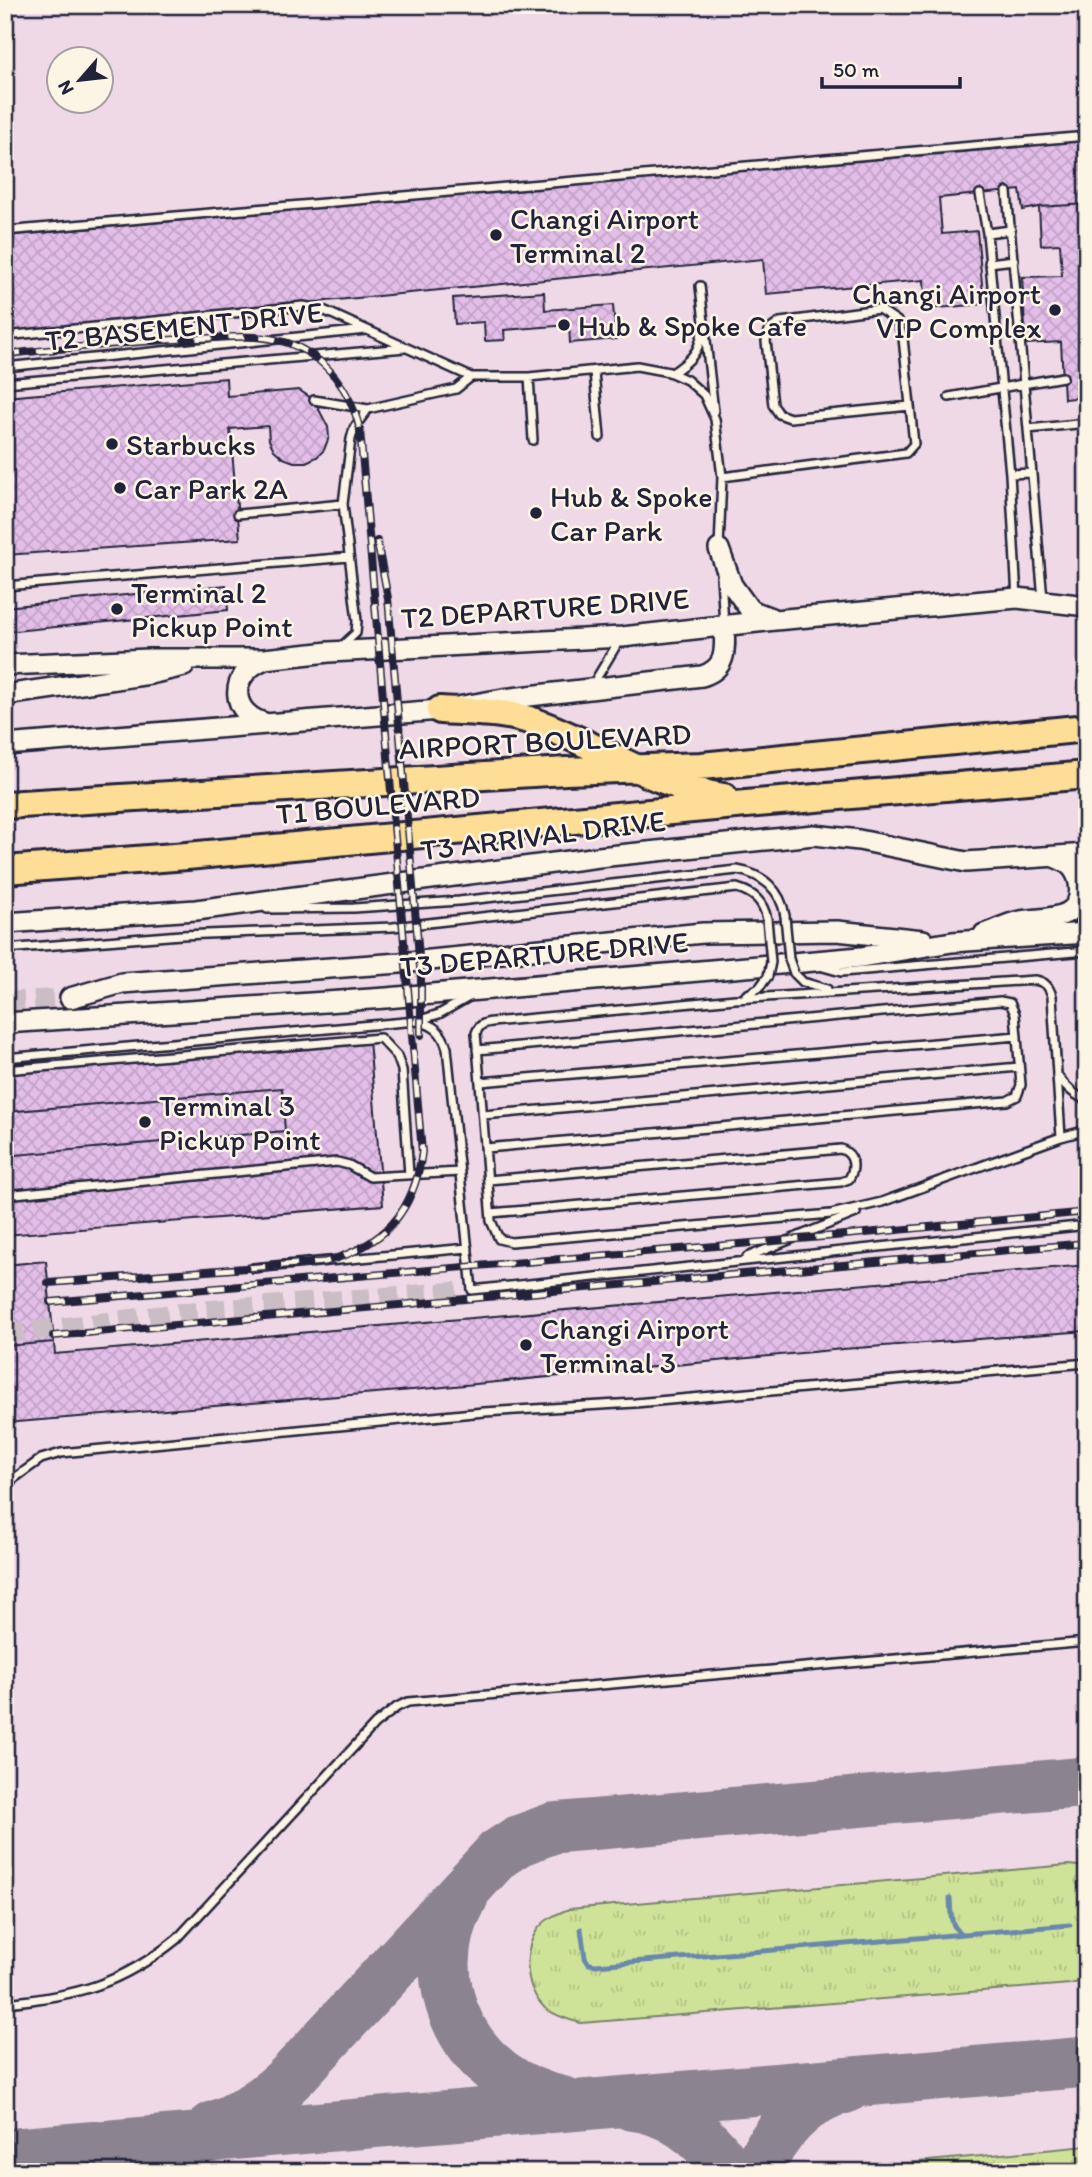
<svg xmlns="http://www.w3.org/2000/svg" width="1092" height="2177" font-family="Itim,sans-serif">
	<defs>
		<pattern id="grass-tufts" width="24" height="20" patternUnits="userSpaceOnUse" patternTransform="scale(1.75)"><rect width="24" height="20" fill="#cfe398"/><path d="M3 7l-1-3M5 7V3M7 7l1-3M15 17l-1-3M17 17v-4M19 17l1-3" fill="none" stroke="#b1c284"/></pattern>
		<pattern id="building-cross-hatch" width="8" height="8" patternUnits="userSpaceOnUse" patternTransform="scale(1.75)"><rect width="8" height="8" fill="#e3bee8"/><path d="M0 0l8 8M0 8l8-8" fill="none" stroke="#c2a3c8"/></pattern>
	</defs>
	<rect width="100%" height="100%" fill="#f4e4e6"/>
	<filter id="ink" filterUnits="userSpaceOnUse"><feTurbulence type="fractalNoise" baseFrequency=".0143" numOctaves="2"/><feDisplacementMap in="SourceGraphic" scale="14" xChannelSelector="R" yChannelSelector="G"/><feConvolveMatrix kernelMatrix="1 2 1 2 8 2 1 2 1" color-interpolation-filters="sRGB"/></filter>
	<g filter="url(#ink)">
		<!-- built -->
		<path fill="#efd9e7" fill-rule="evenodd" d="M5,5H1087V2172H5ZM60,60H102V102H60Z"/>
		<!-- grass -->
		<path fill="url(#grass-tufts)" stroke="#78826a" stroke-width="2" d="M1068,1865L1087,1867V1980L1070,1984L581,2023C569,2020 555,2016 545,2008C525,1989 522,1953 537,1930C545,1919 556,1914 569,1909Z
			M1087,2146V2172H861L876,2166Z"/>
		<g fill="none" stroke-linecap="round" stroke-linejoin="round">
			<!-- stream -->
			<path stroke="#6a88ac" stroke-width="5" d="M950,1898C951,1910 949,1926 961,1933
				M581,1929L585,1958L589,1964L596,1965L1070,1925"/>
			<!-- taxiway -->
			<path stroke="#8b8390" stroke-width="51" d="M463,1897C415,1985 468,2083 564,2102
				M631,2105C674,2109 706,2138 730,2172
				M213,2127C244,2116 270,2098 293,2075L498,1854L518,1841L553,1828L1087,1782
				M5,2154L1087,2062
				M757,2172C773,2134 804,2097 846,2088"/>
		</g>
		<!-- building -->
		<path fill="url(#building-cross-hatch)" stroke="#22223b" stroke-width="2" d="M1087,139V204L1039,207L1023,210L1020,190L939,198L942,234L977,231L984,304L926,309L924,280L766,294L763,259L5,332V236Z
			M1087,204V397L1064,399L1061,342L1026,344L1022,277L1062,276L1060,244L1041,245L1039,207Z
			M544,292L545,310L613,305L616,339L570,343L569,325L504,330L505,340L485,341L484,322L455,324L453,298Z
			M226,378L227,396L299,390L314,400L328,427L329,437L324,450L317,457L306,462H294L283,458L274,450L269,440L268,426L230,429L240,539L5,555V397Z
			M226,585L228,610L5,632V607Z
			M369,1040L383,1205L5,1235V1069Z
			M282,1088L285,1131L5,1156V1112Z
			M46,1261L55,1354L1087,1265V1331L843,1349L412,1390L5,1423V1265Z
			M46,1261L54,1342L5,1346V1265Z"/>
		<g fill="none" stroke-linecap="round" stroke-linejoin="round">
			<!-- secondary-tunnel -->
			<path stroke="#cabdc4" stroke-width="19" stroke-dasharray="19 10" stroke-linecap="butt" d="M5,1001L70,998
				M5,1334L193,1311L472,1290"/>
			<!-- lane casing -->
			<g stroke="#22223b" stroke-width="12">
				<path id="lane" d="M1007,192L1043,599
					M980,194L987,233L1010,474L1017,598
					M5,231L1087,136
					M987,233L1011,230
					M989,263L1014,260
					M700,286L714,412
					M5,336L303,306L321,309L471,377H529L637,366L669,372L687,380L704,395L715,419L722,477L719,548
					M5,367L366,330
					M594,372L600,437
					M672,373C689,362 700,352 702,331
					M529,377L533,440
					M5,383L405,348
					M949,397L1063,377
					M314,400L368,409
					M1028,429L1087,423
					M1010,474L1031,473
					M722,477L906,453L914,444L903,338L897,321L879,309L780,322L769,330L766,341L773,405L779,414L790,418L910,406
					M238,514L343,504
					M721,577L724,624
					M5,586L349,557
					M342,646L356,633L357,621L343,504L351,439L354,428L368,409L456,389L471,377
					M593,684L619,641
					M267,909L354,908L459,901L737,870C763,874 781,890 785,916
					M5,949L181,935L393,927L737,888C754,893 763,901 767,919
					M823,967L841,972L854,971L1087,951
					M794,973L803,982L827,989
					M746,995L759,988L768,976
					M420,1020L439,1014L469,997
					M477,1050L1000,1001L1010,1003L1015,1014L1021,1085L1017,1096L1007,1101L486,1148
					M5,1058L416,1021C433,1024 442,1031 447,1048L472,1290L1078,1226L1087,1223
					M5,1070L380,1038L397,1056L402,1070L409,1175
					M1057,1075C1065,1086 1074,1096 1087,1100
					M480,1082L1017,1036
					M483,1115L1019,1067
					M1061,1137L1052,996C1049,986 1045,982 1035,980L735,999L492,1022C483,1023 479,1025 476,1033L491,1221L499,1239L511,1242L831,1214L882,1202L1061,1137L1087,1130
					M488,1180L841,1149C854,1154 856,1167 849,1179L841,1182L491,1213
					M5,1195L337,1162L349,1165L370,1177L460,1172
					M747,1257L856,1213
					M253,1268L468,1248
					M5,1485L41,1459L61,1453L484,1412L635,1403L1087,1363
					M5,2003C76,1996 120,1985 177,1939L375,1724L397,1707L408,1702L1087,1642"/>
			</g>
			<!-- secondary casing -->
			<g stroke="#22223b" stroke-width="24">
				<path id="secondary" d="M719,549L732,585L750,610L771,618
					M263,660C228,675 229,715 268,724
					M5,665L149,659H264L329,652L622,637L775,620L1017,598L1087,606
					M5,695L150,674L184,666
					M5,745L440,710L503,699L702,676C728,668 725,648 724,625
					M5,923L196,910L599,857L814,835L859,840L966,862L1087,854
					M984,934C996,930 1008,923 1020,921C1046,917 1085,922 1079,883C1076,868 1068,862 1054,857
					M70,998L122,983L400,963L703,933L837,931L923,940
					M5,1023L386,998L861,957L952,942L1087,933"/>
			</g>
			<!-- highway casing -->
			<g stroke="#22223b" stroke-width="32">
				<path id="highway" d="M440,710C472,712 505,711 535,722C600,745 655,787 724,797
					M5,805L566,771L701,766L1087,728
					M5,870L187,856L757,803L1087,775"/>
			</g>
			<!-- lane -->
			<use href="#lane" stroke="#fcf5e5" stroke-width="7"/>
			<!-- secondary -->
			<use href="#secondary" stroke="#fcf5e5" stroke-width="19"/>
			<!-- highway -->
			<use href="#highway" stroke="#fede96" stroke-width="26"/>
			<!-- rail casing -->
			<g stroke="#22223b" stroke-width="8">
				<path id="rail" d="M5,354C73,348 141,340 209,338C235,337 262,334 288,343C327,357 351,391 360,430L422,1152C414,1213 384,1245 325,1262L48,1283
					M377,541L388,598L421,979V1035
					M50,1302L834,1236L1087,1212
					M53,1336L1087,1243"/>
			</g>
			<!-- rail -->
			<use href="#rail" stroke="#fcf5e5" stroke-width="5" stroke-dasharray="16" stroke-linecap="butt"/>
			<!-- lane-bridge casing -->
			<g stroke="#22223b" stroke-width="12" stroke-linecap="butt">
				<path id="lane-bridge" d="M785,916L789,959L794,973
					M767,919L771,962L768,976"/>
			</g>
			<!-- lane-bridge -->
			<use href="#lane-bridge" stroke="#fcf5e5" stroke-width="7"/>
		</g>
	</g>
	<!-- markers -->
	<g fill="#22223b" stroke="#fcf5e5" stroke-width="2.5">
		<circle cx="496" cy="235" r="7"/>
		<circle cx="1055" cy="310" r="7"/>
		<circle cx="564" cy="325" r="7"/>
		<circle cx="112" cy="444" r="7"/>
		<circle cx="120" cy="488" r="7"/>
		<circle cx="536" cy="513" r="7"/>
		<circle cx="117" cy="609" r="7"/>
		<circle cx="145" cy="1122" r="7"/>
		<circle cx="526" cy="1345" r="7"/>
	</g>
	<g text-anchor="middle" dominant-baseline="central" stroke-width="5" stroke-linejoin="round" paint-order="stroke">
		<!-- poi labels -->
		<g font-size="30" fill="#22223b" stroke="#fcf5e5" text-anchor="start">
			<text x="510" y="218">Changi Airport<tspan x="510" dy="34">Terminal 2</tspan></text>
			<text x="1041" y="293" text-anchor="end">Changi Airport<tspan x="1041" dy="34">VIP Complex</tspan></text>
			<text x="578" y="325">Hub &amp; Spoke Cafe</text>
			<text x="126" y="444">Starbucks</text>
			<text x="134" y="488">Car Park 2A</text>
			<text x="550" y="496">Hub &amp; Spoke<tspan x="550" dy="34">Car Park</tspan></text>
			<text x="131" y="592">Terminal 2<tspan x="131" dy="34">Pickup Point</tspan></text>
			<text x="159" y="1105">Terminal 3<tspan x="159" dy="34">Pickup Point</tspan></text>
			<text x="540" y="1328">Changi Airport<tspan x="540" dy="34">Terminal 3</tspan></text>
		</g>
		<!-- street labels -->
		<g font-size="30" fill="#22223b" stroke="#fcf5e5">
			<text transform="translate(184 326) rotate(-6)">T2 BASEMENT DRIVE</text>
			<text transform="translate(545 608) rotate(-4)">T2 DEPARTURE DRIVE</text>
			<text transform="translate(545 741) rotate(-3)">AIRPORT BOULEVARD</text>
			<text transform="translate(378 805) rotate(-5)">T1 BOULEVARD</text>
			<text transform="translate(543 835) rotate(-7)">T3 ARRIVAL DRIVE</text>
			<text transform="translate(544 954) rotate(-5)">T3 DEPARTURE DRIVE</text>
		</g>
	</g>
	<!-- margin -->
	<rect width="1092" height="2177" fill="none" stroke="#fcf5e5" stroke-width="28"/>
	<rect x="14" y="14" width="1064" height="2149" fill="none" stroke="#22223b" stroke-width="2.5" filter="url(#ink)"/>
	<!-- north arrow -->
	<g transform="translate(80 80) rotate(242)"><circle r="33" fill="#fcf5e5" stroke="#a5a1a1" stroke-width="2"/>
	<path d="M0-5L12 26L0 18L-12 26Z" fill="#22223b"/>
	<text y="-10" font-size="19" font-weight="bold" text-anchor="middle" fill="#22223b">N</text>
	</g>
	<!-- scale -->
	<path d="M822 77v10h138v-10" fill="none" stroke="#22223b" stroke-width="3.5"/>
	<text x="833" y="77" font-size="21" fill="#22223b" stroke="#fcf5e5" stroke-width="5" paint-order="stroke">50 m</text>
</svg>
